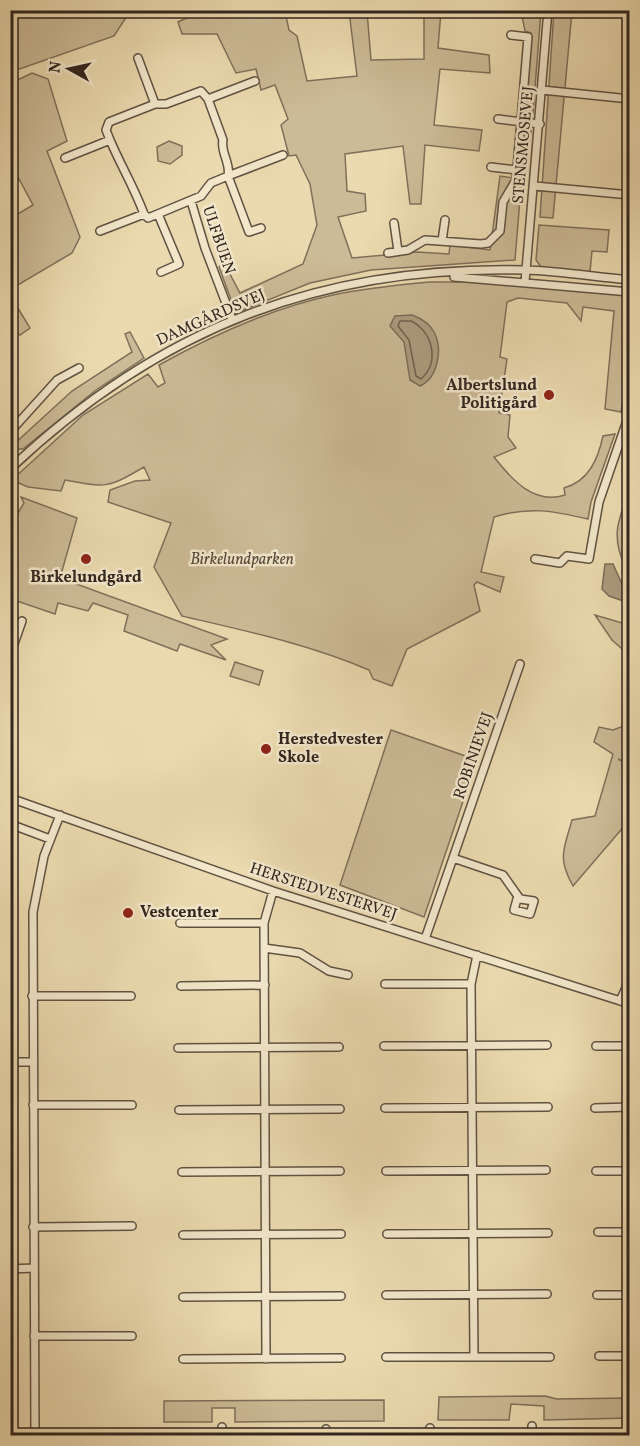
<svg xmlns="http://www.w3.org/2000/svg" width="640" height="1446" font-family="Vollkorn,serif">
	<rect width="100%" height="100%" fill="#ebdaaf"/>
	<filter id="stains"><feTurbulence type="fractalNoise" baseFrequency=".00333" numOctaves="4"/><feColorMatrix values="0 0 0 0 .2 0 0 0 0 .09 0 0 0 0 .02 0 0 0 .5 -.17"/></filter>
	<radialGradient id="worn" r=".72"><stop offset=".6" stop-color="#630" stop-opacity="0"/><stop offset="1" stop-color="#630" stop-opacity=".3"/></radialGradient>
	<!-- green -->
	<path fill="#ccbb97" stroke="#7f705b" stroke-width="1.5" d="M125,11L127,16L114,36L11,72V11Z
		M202,11H285L289,30L297,36L307,81L357,76L349,11H367L371,60L424,59V11H441L438,48L489,55L490,73L440,69L434,125L482,130L479,151L425,145L421,204H410L403,146L345,154L347,191L365,194L366,211L338,217L352,258L418,252L449,254L450,245L490,250L500,176L519,179L524,134L531,131L520,199L515,260L371,270L310,283L236,313L219,267L224,263L240,293L303,264L317,225L310,184L296,155L289,156L281,125L288,119L275,85L261,90L256,69L236,73L217,34H182L178,22Z
		M521,11H541L533,113L524,118L531,33L525,31Z
		M554,11H572L553,218L540,217Z
		M32,73L48,79L67,141L47,151L80,237L72,253L11,289V218L33,205L11,164V83Z
		M169,141L182,146V155L170,164L158,161L157,147Z
		M539,225L609,230L607,252L592,251L590,272L542,268L536,260Z
		M429,282H488L629,295V365L621,412L605,409L614,311L583,307L581,321L567,303L518,298L507,302L500,357L507,359L499,413L510,415L508,437L516,448L494,457C512,480 534,505 565,495L564,488C589,481 598,459 603,436L615,434L591,502L588,519C553,511 529,506 494,517L481,572L504,577L500,592L477,582L474,585L480,611L407,649L392,686L373,679L369,670C308,644 246,631 182,616L154,567L171,523L108,502L110,490L135,481L150,480L144,467C108,488 107,488 65,480L61,491L28,487L12,480L83,415L148,374L158,387L165,383L159,365C213,335 272,308 333,295C365,288 397,285 429,282Z
		M10,295L30,328L20,335L11,327Z
		M130,332L144,358L96,390L23,449H14L13,445L72,391L132,352L125,334Z
		M629,491L630,543L626,569C611,537 617,523 629,491Z
		M21,497L77,518L60,578L227,639L211,645L226,660L180,644L177,651L124,631L128,615L93,603L88,611L58,603L55,614L11,599V525L24,503Z
		M595,615L629,625V655L612,640Z
		M235,662L263,671L259,685L230,676Z
		M629,724V763L618,759L629,765V815L626,824L573,886C557,858 564,849 572,820L595,816L613,754L594,742L599,727L613,730Z
		M391,730L477,760L424,917L340,885Z
		M545,1396L557,1399L629,1398V1418L544,1420V1406L511,1404L509,1420H438L439,1397Z
		M384,1400V1421L235,1422V1408H212V1422H164V1401Z"/>
	<!-- water -->
	<path fill="#ac9c7e" stroke="#7b6c58" stroke-width="1.5" d="M412,315C420,318 430,324 434,332C443,349 438,378 420,386L410,380L404,342L390,326L395,316Z
		M605,564H613L622,584L629,592V603L609,596L602,589Z"/>
	<g fill="none" stroke-linecap="round" stroke-linejoin="round">
		<!-- shore -->
		<path stroke="#6f604e" stroke-width="1.5" d="M400,321H411C433,332 440,362 421,379L416,376L409,340L398,326Z"/>
		<!-- minor casing -->
		<g stroke="#605243" stroke-width="10">
			<path id="minor" d="M138,58L155,104H166L201,91L208,99
				M255,81L208,99L223,140C220,152 231,163 228,176L283,155
				M542,90L630,99
				M498,119L540,124
				M65,158L110,140L106,130L109,122L155,104
				M491,167L517,170
				M535,186L630,195
				M191,201L205,248L232,319
				M144,214L148,218L201,196L211,183L228,176L249,232L261,228
				M158,214L179,264L161,272
				M394,223L398,251
				M100,231L144,214C134,187 121,166 110,140
				M442,241L445,220
				M388,253L408,250L425,240L481,244L488,243L500,231L503,202L516,180L528,37L511,35
				M454,277L630,292
				M525,282L548,10
				M10,432L57,380L79,368
				M10,469C159,328 321,265 525,270C560,271 595,277 630,280
				M535,559L560,563L567,556L589,559L599,502L630,412
				M10,655L22,621
				M10,798L273,891L630,1004
				M10,824L50,839
				M453,858L503,875L520,899H517L514,910L530,914L534,901L520,899
				M180,923H264
				M425,939L520,664
				M264,948L300,953L329,971L348,975
				M385,984H471
				M181,986L265,985
				M32,996H131
				M620,1001L630,979
				M384,1046L547,1045
				M596,1046H630
				M178,1048L339,1047
				M10,1062H32
				M33,1105H132
				M385,1108L548,1107
				M595,1108L630,1107
				M179,1110L340,1109
				M386,1171L546,1170
				M596,1171H630
				M182,1172L340,1171
				M33,1227L132,1226
				M598,1232H630
				M387,1234L548,1233
				M183,1235L341,1234
				M10,1269L34,1268
				M386,1295L547,1294
				M597,1295H630
				M183,1297L341,1296
				M34,1336H132
				M599,1356H630
				M386,1357H550
				M474,1357L471,984L477,955
				M183,1359L341,1358
				M266,1359L264,923L273,891
				M532,1426V1436
				M222,1427V1436
				M326,1429V1436
				M35,1436L33,912L44,856L60,815
				M430,1436V1428"/>
		</g>
		<!-- minor -->
		<use href="#minor" stroke="#f2e7cb" stroke-width="7"/>
	</g>
	<!-- markers -->
	<g fill="#8f2418" stroke="#f2e7cb" stroke-width="2">
		<circle cx="549" cy="395" r="6"/>
		<circle cx="86" cy="559" r="6"/>
		<circle cx="266" cy="749" r="6"/>
		<circle cx="128" cy="913" r="6"/>
	</g>
	<g text-anchor="middle" dominant-baseline="central" stroke-width="5" stroke-linejoin="round" paint-order="stroke">
		<!-- street labels -->
		<g font-size="16" fill="#32251f" stroke="#f2e7cb">
			<text transform="translate(524 145) rotate(-85)">STENSMOSEVEJ</text>
			<text transform="translate(218 240) rotate(71)">ULFBUEN</text>
			<text transform="translate(211 318) rotate(-24)">DAMGÅRDSVEJ</text>
			<text transform="translate(474 756) rotate(-71)">ROBINIEVEJ</text>
			<text transform="translate(323 892) rotate(18)">HERSTEDVESTERVEJ</text>
		</g>
		<!-- poi labels -->
		<g font-size="16" font-weight="bold" fill="#32251f" stroke="#f2e7cb" text-anchor="start">
			<text x="537" y="386" text-anchor="end">Albertslund<tspan x="537" dy="18">Politigård</tspan></text>
			<text x="86" y="578" text-anchor="middle">Birkelundgård</text>
			<text x="278" y="740">Herstedvester<tspan x="278" dy="18">Skole</tspan></text>
			<text x="140" y="913">Vestcenter</text>
		</g>
		<!-- park labels -->
		<g font-size="16" font-style="italic" fill="#584a3d" stroke="#f2e7cb">
			<text x="242" y="560">Birkelundparken</text>
		</g>
	</g>
	<!-- margin -->
	<rect width="640" height="1446" fill="none" stroke="#ebdaaf" stroke-width="36"/>
	<rect x="12" y="12" width="616" height="1422" fill="none" stroke="#32251f" stroke-width="3"/>
	<rect x="18" y="18" width="604" height="1410" fill="none" stroke="#32251f" stroke-width="1.5"/>
	<!-- north arrow -->
	<g transform="translate(69 69) rotate(278)" stroke="#f2e7cb" stroke-width="4.5" paint-order="stroke">
	<path d="M0-4.5L10 22L0 15L-10 22Z" fill="#32251f"/>
	<text y="-9" font-size="16" font-weight="bold" text-anchor="middle" fill="#32251f">N</text>
	</g>
	<rect width="100%" height="100%" filter="url(#stains)"/>
	<rect width="100%" height="100%" fill="url(#worn)"/>
</svg>
